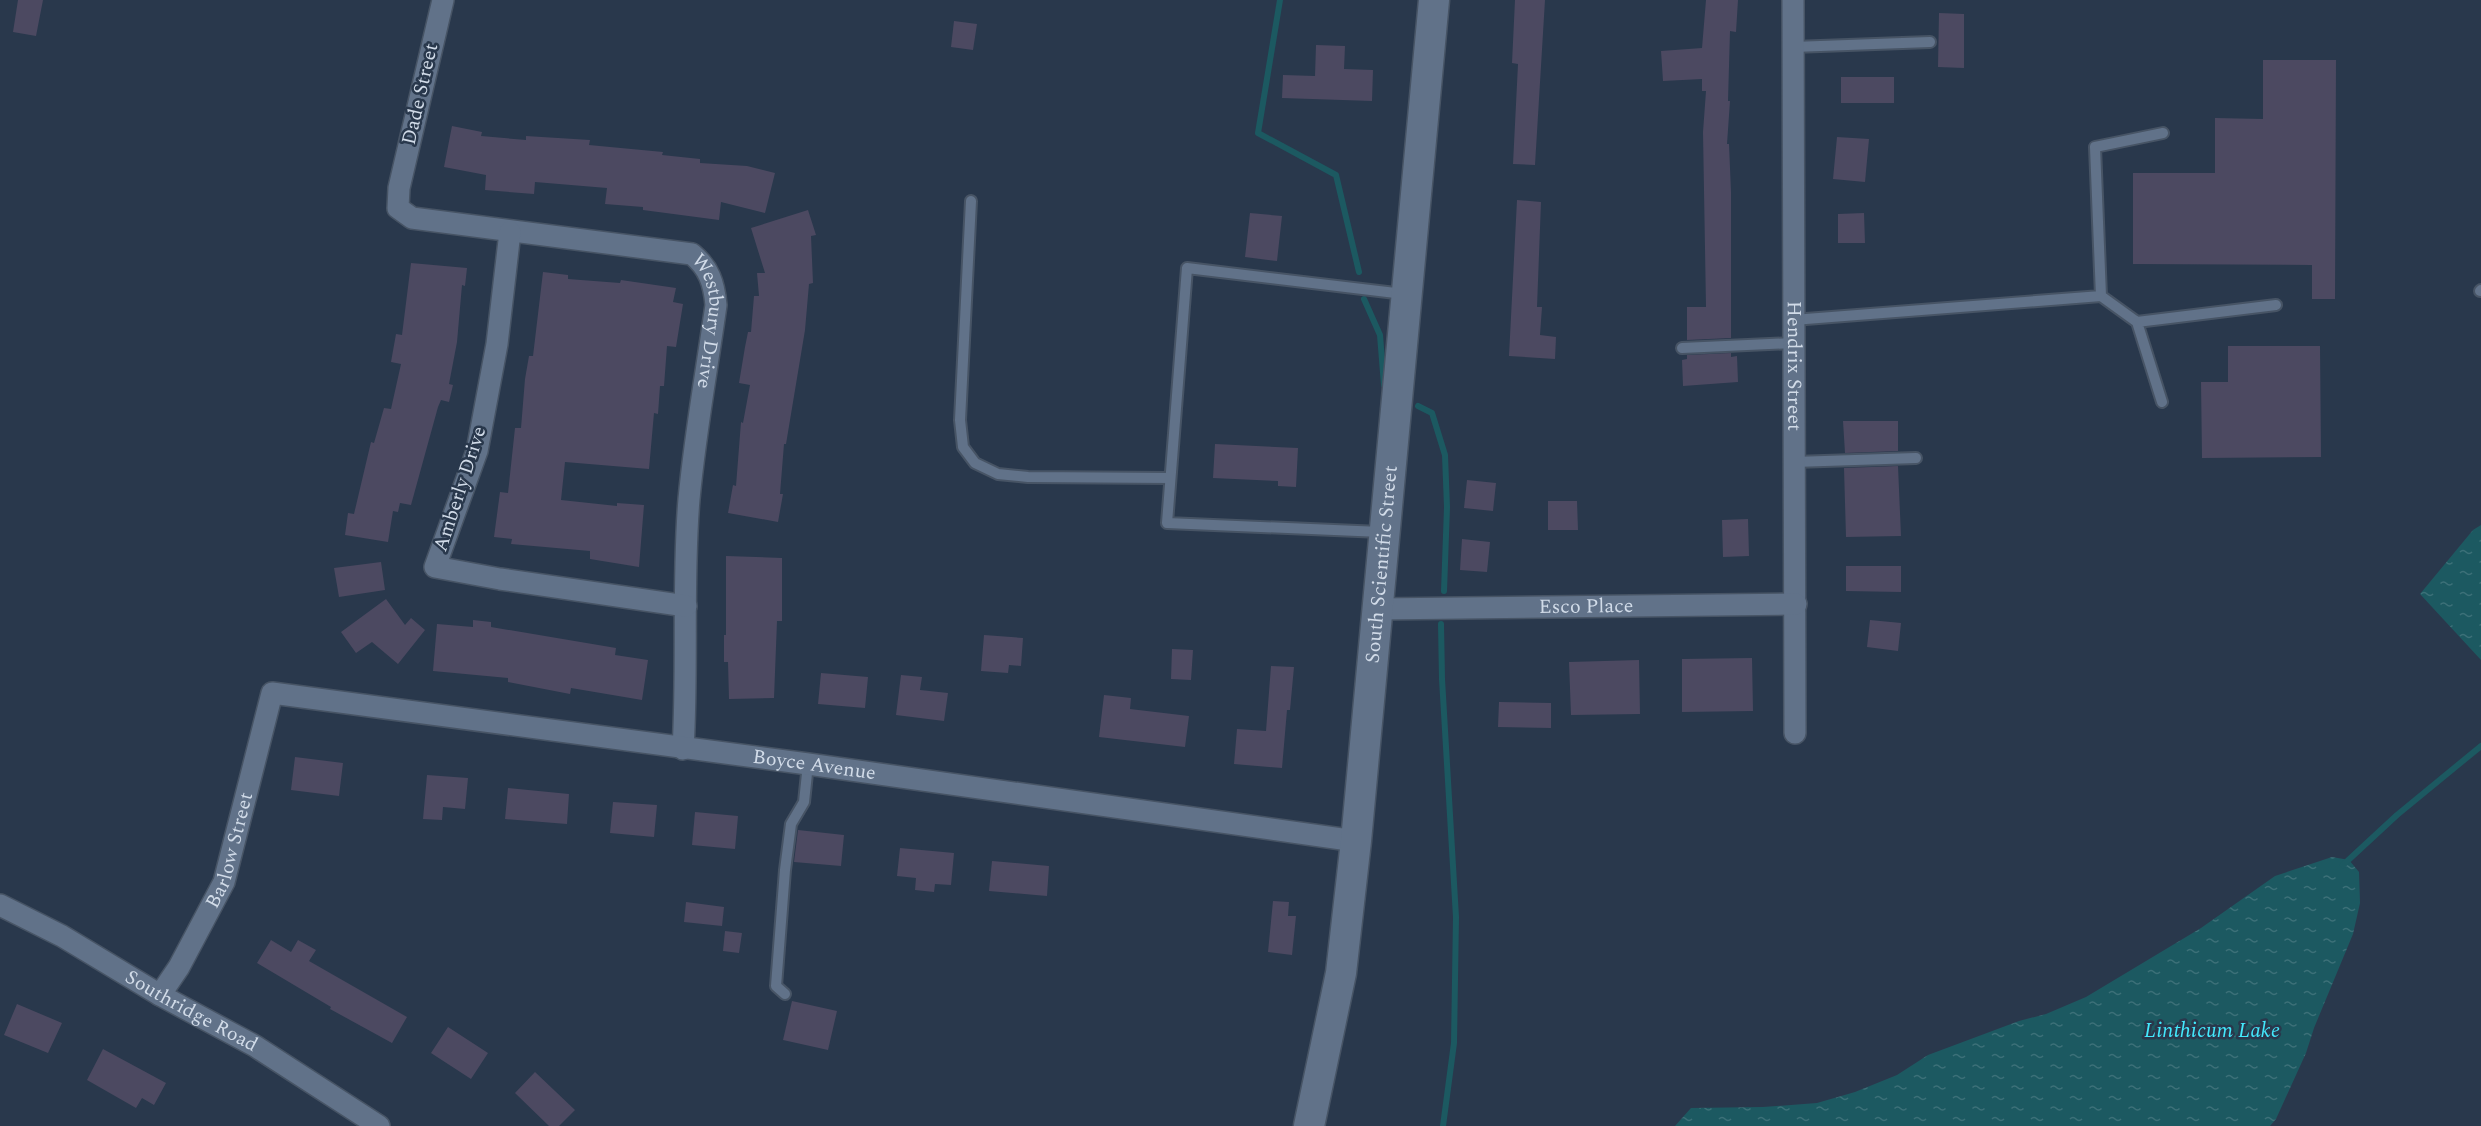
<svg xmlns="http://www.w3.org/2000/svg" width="2481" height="1126" font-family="Spectral,serif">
	<defs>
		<pattern id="water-ripples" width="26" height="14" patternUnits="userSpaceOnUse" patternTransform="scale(1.5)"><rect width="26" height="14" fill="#1c5961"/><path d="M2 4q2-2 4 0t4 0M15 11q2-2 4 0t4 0" fill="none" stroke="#3c7078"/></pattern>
	</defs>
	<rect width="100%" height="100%" fill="#29384c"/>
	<!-- water -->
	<path fill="url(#water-ripples)" d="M2481,525V660L2420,594L2473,530Z
		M2332,857L2349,860L2359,872L2360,903L2353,934L2314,1028L2306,1053L2276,1119L2270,1126H1675L1691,1108L1763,1107L1817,1103L1855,1092L1897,1075L1928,1055L2019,1021L2046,1014L2086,997L2201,928L2275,876Z"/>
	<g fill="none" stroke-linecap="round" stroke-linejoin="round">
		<!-- stream -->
		<path stroke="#1c5961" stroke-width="6" d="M1280,0L1258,133L1336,175L1359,272
			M1364,299L1380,335L1384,385
			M1418,406L1432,413L1445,455L1447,507L1444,591
			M1441,624L1442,679L1456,917L1454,1043L1443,1126
			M2343,865L2397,815L2481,746"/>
	</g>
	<!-- building -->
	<path fill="#4c4961" d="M18,0H43L36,36L13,32Z
		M1515,0H1545L1535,165L1513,164L1518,64L1512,63Z
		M1706,0H1738L1736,32L1730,31L1728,101H1730L1727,144H1729L1731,192V338L1687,340V307H1706L1703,132L1706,91H1702V79L1663,81L1661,51L1702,48Z
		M1939,13L1964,14V68L1938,67Z
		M954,21L977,24L973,50L951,47Z
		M1316,45L1345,46L1344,69L1373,70L1372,101L1282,98L1283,75L1315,76Z
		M2263,60H2336L2335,299H2312V265L2133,264V173H2215V118L2263,119Z
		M1841,77H1894V103H1841Z
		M452,126L482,132L481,136L526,140V136L590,140L589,145L663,152L662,155L700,159V163L747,166L775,173L765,213L721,202L719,220L643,210V207L605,204L607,188L535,182L534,194L485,190L486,175L444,167Z
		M1837,137L1869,139L1865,182L1833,179Z
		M1517,200L1541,202L1537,307H1542L1540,335L1556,337L1555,359L1509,356Z
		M808,210L816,235L811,236L813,283L809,284L805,330L786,444H784L780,494H783L778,522L728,513L733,485L736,486L741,422L743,423L750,385L739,383L745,347L748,332H751L754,296H759L757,273H765L751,228Z
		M1250,213L1282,216L1277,261L1245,257Z
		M1864,213L1865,243H1838V214Z
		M411,263L467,268L465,286L462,285L457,342L449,384L453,385L449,402L441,400L438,407L411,505L400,503L398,512L393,511L388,542L345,535L348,513L354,514L371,442L374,443L384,408L391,409L401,364L391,362L396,334L402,335Z
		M543,272L568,275V279L620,283L621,280L676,288L673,302L683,304L676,347L667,346L664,386H660L658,414L654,413L649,469L565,462L561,500L617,506V503L644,505L639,567L590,559V551L511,544L512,539L494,537L500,492L508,493L515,428H521L525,379L529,356H533Z
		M2228,346H2320L2321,457L2202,458L2201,382H2228Z
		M1731,353V357L1737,356L1738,382L1683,386L1682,360L1687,359V355Z
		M1843,421H1898V451L1845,453Z
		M1215,444L1298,448L1296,487L1278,486V481L1213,478Z
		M1898,466L1901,536L1846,537L1844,468Z
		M1467,480L1496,483L1493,511L1464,508Z
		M1548,501H1577L1578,530H1548Z
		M1748,519L1749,556L1723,557L1722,520Z
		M1462,539L1490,542L1487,572L1460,570Z
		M726,556L782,558V621H777L774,698L729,699L728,662H724V635H726Z
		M381,562L385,590L339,597L334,568Z
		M1846,566H1901V592L1846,591Z
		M386,599L405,625L411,618L425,630L398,664L372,642L356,653L341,632Z
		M473,620L491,622V627L616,648L615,655L648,660L642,700L571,688L570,694L508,682V678L433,671L437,624L473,627Z
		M1870,620L1901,623L1898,651L1867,647Z
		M984,635L1023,638L1021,666L1009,665L1008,673L981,671Z
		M1172,649L1193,650L1191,680L1171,679Z
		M1752,658L1753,711L1682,712V659Z
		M1639,660L1640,714L1571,715L1569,662Z
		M1271,666L1294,667L1290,710H1287L1282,768L1234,764L1237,729L1266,731Z
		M821,673L868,677L865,708L818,704Z
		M901,675L922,677L920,690L948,693L944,721L896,715Z
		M1104,695L1131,698L1130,709L1189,716L1185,747L1099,737Z
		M1499,702L1551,703V728L1498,727Z
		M295,757L343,763L339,796L291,790Z
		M427,775L468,778L465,809L443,807L442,820L423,819Z
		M508,788L569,794L567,824L505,819Z
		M613,802L657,805L654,837L610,833Z
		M695,812L738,816L735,849L692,845Z
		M798,830L844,835L841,866L794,862Z
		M900,848L954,853L951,885L935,884L934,892L915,890L916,878L897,876Z
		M992,861L1049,866L1047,896L989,891Z
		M1273,901L1289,902L1288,916H1296L1292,955L1268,952Z
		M686,902L724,907L722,926L684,922Z
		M725,931L742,933L739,953L723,951Z
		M271,940L291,952L298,940L316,950L309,961L407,1017L392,1043L330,1009L331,1007L257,963Z
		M792,1001L837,1011L828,1050L783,1040Z
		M17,1004L62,1023L48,1053L4,1035Z
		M448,1027L488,1053L471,1079L431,1053Z
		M103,1049L166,1083L154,1105L142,1098L136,1108L87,1080Z
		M535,1072L575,1110L559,1126H549L515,1093Z"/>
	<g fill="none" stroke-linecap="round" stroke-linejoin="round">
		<!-- lane casing -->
		<g stroke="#475465" stroke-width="14">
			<path id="lane" d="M1793,47L1930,42
				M971,201L960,420L963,447L975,463L998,474L1028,477L1170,478
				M2480,291L2481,290
				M2101,296L2137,322L2162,402
				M1793,320L2101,296L2095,147L2163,133
				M2137,322L2276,305
				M1682,348L1793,343
				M1794,462L1916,458
				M1381,532L1167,523L1187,268L1404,294
				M785,994L776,986L785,870L791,824L804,802L808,764"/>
		</g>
		<!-- street casing -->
		<g stroke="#475465" stroke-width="24">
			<g id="street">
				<path id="s1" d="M443,0L399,188L398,208L412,218L692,254C709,268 714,283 716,305C707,369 695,434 689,499C682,582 688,666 683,749"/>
				<path id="s2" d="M1793,0L1795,733"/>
				<path d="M510,232L497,344L477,451L435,567L500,579L686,606"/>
				<path id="s3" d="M1378,609L1796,604"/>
				<path id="s4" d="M0,905L62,936L160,995L255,1046L379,1126"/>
				<path id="s5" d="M160,995L179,967L224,882L272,693L808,764L1356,841"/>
			</g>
		</g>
		<!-- secondary casing -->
		<g stroke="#475465" stroke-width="33">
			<g id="secondary">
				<path id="s6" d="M1309,1126L1341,973L1356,841L1434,0"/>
			</g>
		</g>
		<!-- lane -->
		<use href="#lane" stroke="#617289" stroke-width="10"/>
		<!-- street -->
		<use href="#street" stroke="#617289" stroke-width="21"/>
		<!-- secondary -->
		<use href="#secondary" stroke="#617289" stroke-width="30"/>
	</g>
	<g text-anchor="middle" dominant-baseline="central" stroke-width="5" stroke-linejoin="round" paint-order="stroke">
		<!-- street labels -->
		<g font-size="20" fill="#d1dbe8" stroke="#29384c">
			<text transform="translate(420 94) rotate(-77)">Dade Street</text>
			<text stroke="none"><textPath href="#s1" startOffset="586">Westbury Drive</textPath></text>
			<text stroke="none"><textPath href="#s2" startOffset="366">Hendrix Street</textPath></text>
			<text transform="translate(460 489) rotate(-72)">Amberly Drive</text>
			<text stroke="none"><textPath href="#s6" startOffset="567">South Scientific Street</textPath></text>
			<text stroke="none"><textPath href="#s3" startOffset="208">Esco Place</textPath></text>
			<text stroke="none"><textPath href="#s5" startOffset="872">Boyce Avenue</textPath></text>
			<text stroke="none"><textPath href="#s5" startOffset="162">Barlow Street</textPath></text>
			<text stroke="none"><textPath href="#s4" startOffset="219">Southridge Road</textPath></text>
		</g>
		<!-- water labels -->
		<g font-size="21" font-style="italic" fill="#43e8fc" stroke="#29384c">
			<text x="2212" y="1031">Linthicum Lake</text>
		</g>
	</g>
</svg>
